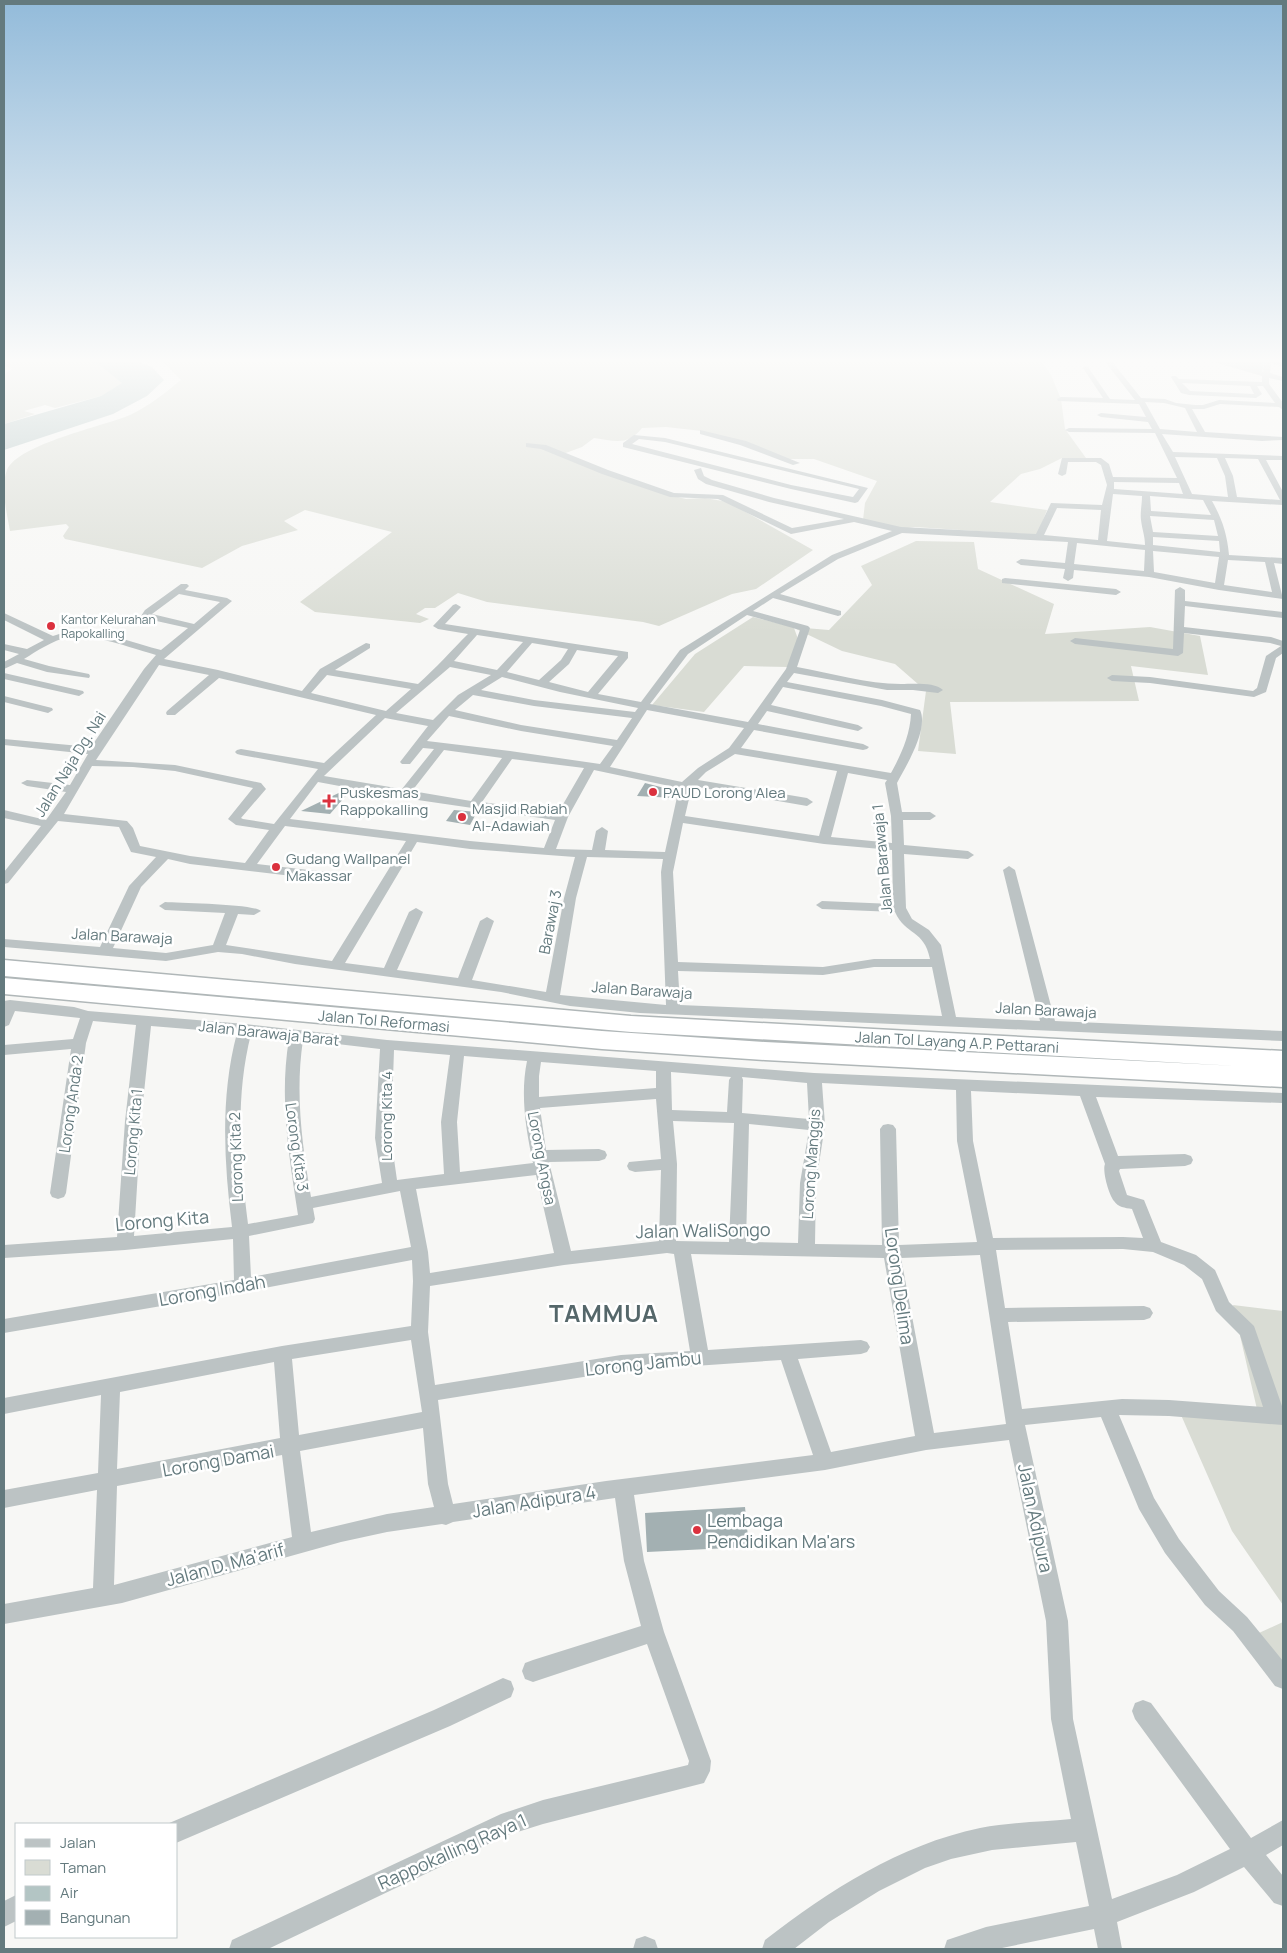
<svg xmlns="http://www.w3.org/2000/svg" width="1287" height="1953" font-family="Manrope,sans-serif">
	<rect width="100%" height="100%" fill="#f7f7f5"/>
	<!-- green -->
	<path fill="#d9dcd4" d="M4,359H86L102,367L123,383L101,396L55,408L45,405L24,411L35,414L4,424V375L13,368L4,367Z
		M160,359H1025L1027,361L1042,362L1051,375L1061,399L1065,429L1086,458H1062L1040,469L1021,474L990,502L1047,510L1037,535L915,527L900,529L863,520L865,503L877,481L814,459H787L702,431L666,427L642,428C628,446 615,441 594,438L582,447L563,454L658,492L686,499L705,498L728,502L813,550L756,589L732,594L659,626L643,622L487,602L458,593L435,608H425L416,614L429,619L420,623L315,612L300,602L392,532L305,510L284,521L298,530L242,546L202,568L65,539L63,536L69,527L66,524L10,531C7,513 0,488 7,470C18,444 104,426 130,415C149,406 165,393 181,380Z
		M916,541L974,542L978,569L1054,604L1045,634L1150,627L1200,636L1208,675L1131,666L1139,701L950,702L956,754L918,751L926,691L895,664L842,651L794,628L802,650L788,667L744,666L704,712L652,705L695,654L753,617L793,627L829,630L872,585L861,566Z
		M1233,1305L1283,1311V1605L1232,1531L1181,1415L1259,1418Z
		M1283,1622V1676L1248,1638Z"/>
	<!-- water -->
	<path fill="#b3c5c4" d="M86,359H133L152,367L164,380L147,396L113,414L4,450V424L101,396L122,383L102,367Z
		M1211,359H1259L1264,362L1262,373Z"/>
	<!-- building -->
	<path fill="#a3b0b2" d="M645,783L676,791L675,798L637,796Z
		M347,789L351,790L330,814L301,811Z
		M454,810L477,812L470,825L446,821Z
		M745,1507L749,1547L647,1552L645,1513Z"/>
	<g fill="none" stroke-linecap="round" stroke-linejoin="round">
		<!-- motorway casing -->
		<g stroke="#b0b7b8" stroke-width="3">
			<path id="motorway" d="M4,960L631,1016L1283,1051V1087L765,1060L602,1049L4,994V978L602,1031L765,1042L1237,1066L631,1032L4,976Z"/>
		</g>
		<!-- minor -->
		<path fill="#bcc3c4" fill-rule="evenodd" d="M1103,359H1110L1141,398L1165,399L1176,403L1195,405H1203L1219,400L1275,403L1263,386H1257L1262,394L1256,398L1189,395L1181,393L1171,377L1172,376H1176L1179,379L1262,382V376L1203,359H1215L1263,372L1264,361L1262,359H1273L1283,363V367L1271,363L1270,373L1283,377V381L1269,378V384L1283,403V410L1279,407L1220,404L1204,409H1192L1205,432L1283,437V440L1262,441L1162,434L1173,452L1283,456V460H1266L1283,492V505L1212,501C1222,519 1227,533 1229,555L1283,558V564L1274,563L1283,599L1219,590L1149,577L1074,570L1073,578L1068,581L1063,578L1065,569L1021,565L1016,562L1021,559L1065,563L1068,542L902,533L838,559L780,594L841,611V615L838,616L773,598L753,611L808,626L810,628L797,667C831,673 867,684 901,684C913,684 935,682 943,690L938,693L913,690H887L794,673L787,682L882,700L920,710C929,729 906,766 897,783L902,812H930L936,816L930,820H903L904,845L968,851L974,855L968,859L904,854L906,908L912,919L929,930L941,945L956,1017L1040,1021L1003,870L1009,866L1015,870L1055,1021L1283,1031V1041L640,1013L570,1006L501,992L295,964L242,954L218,952L166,961L4,947V939L100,947L129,886L156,857L131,852L119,827L58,821L8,883L4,884V872L41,826L4,818V810L46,820L66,792L27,786L21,783L27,780L70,785L88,754L4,745V739L91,747L144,669L156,655C134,649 91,633 69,637C53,640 37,651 24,659L49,666L89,674L90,676L89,678L47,672L17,663L4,669V662L19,654L4,650V644L27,649L44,640L4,620V613L53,636C87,623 128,642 161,650L188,628L143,618L141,616L145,610L181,584H187L189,586L185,590L227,598L232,601L164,659L218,670L302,691L320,669L366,643L370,644V648L335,670L418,684C436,668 451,651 468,634L438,629L433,626L453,605L456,604L461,607L445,624L628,652V658L598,694L641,702L680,650L832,555L892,531L854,522L791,534L718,499L670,497L602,474L541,449L526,447V443L546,445L608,470L674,493L723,495L792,528L844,519L769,502L706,484L698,479L694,470L701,468L704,476L712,480L774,498L901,527L1036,534L1051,503L1102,505L1107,485L1101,465L1096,462H1068L1066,474L1062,476L1058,474L1062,458H1101L1109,464L1113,477L1177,478L1155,433L1069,432L1065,430L1069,428L1152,429L1148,422L1101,417L1097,415L1101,413L1146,417L1139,404L1058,401L1057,399L1061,397L1103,398L1083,368L1086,366L1088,367L1110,399L1135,400ZM1182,383L1250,386L1254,394L1190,391ZM1145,402L1164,403L1185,408L1197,432L1160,429ZM1175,457L1217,458L1225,476L1228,497L1192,494ZM1225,458L1258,459L1280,500L1237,497L1233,476ZM1114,482L1179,483L1183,494L1114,489ZM1113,494L1142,496C1142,504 1140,513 1141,520C1142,529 1145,536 1145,545L1107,541ZM1150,496L1203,500L1211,515L1151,511ZM1057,508L1101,510L1098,540L1044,535ZM1150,516L1214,520L1218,536L1153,532ZM1153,537L1219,541L1220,552L1153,545ZM1077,543L1145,550L1144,571L1074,564ZM1153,551L1219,557L1215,583L1154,572ZM1228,560L1265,562L1272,592L1224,585ZM179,594L220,602L194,624L152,614ZM747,615L800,630L786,669L748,722L650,704L688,654ZM477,635L523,642L497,670L454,661ZM532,643L568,649L561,660L539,680L507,672ZM577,650L618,656L588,692L549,682L569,664ZM159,665L209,675L167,711L166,713L167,715H175L219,678L376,715L324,763L241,749L237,750L235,752L237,754L241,755L318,769L274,824L243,819L241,818L266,789L261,783L175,765L96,760ZM450,667L491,675L458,695L433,720L396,713ZM327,675L411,689L386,711L311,693ZM502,677L560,692L638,708L635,712L534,700L481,690ZM783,687L881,706L911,714C910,735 901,755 891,773L741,748L754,730L863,750L867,749L869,747L863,744L758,724L767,711L858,731L863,728L858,725L771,705ZM473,695L534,706L632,718L617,740L521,725L455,710ZM647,710L744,728L729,748L698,768L682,782L610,767ZM449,716L521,731L613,746L600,764L510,751L427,741ZM385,718L428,726L400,762L402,764H410L423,748L434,749L402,789L324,776ZM444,750L502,758L471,801L412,791ZM735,754L837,771L819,836L685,816L692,786L807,806L813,802L807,798L698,780L706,772ZM512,759L584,768L558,813L482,802ZM92,766L133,767L175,771L253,788L228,819L236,825L269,830L245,863L190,856L140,846L133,828L127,821L64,814ZM594,770L679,788L665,852L605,850L608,831L602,827L596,831L592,850L556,849L568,817ZM848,773L887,780L885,783L891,816L892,843L831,837ZM318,782L404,798L555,820L544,848L470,841L290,819ZM683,823L824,844L892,850L893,904L822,901L816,905L822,909L895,912C906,936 924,929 930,959H874L823,967L678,962L673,872ZM285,826L406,841L332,961L226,945L238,914L254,915L261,911C254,904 180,903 165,902L159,906L165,910L225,913L213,945L166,953L113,948L141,887L168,859L190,864L343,882L347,881L349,878L347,875L343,874L257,864ZM417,842L470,849L575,857L564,898L546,992L472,980L494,921L487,917L480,921L458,978L397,970L423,912L416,908L409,912L384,968L345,963ZM587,857L663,859L661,872L666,1005L560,995L576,898ZM874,967H932L942,1016L680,1005L678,971L823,975Z
			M700,430L746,441L800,463L793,465L740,445L700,434Z
			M634,435L665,438L868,488L858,502L855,503L791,489L623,447V443ZM639,439L665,442L859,489L853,497L791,485L632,444Z
			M1005,578L1116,589L1121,592L1116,595L1002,583V579Z
			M1180,587L1185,590V601L1283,612V618L1185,606L1184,627L1271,637L1283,641V653L1276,658L1266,692L1254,697L1150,683L1112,681L1107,678L1112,675L1150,677L1253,691L1257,688L1266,656L1281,646L1270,643L1184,633L1183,653L1178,656L1075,644L1070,641L1075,638L1173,649L1175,590Z
			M4,673L83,691L84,693L79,696L4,679Z
			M4,696L52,708L53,710L48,713L4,702Z
			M10,1000L74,1007L88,1011L245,1024L387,1040L814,1073L1283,1093V1103L1096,1097L1118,1156L1185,1154L1191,1156L1193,1160L1191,1164L1185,1166L1120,1169L1119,1171L1127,1195L1144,1200L1161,1242L1196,1255L1215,1270L1229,1302L1254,1326L1283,1409V1425L1169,1416L1119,1415L1154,1498L1179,1539L1219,1591L1247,1617L1283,1661V1689L1275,1686L1233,1631L1205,1605L1165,1553L1139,1509L1101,1417L1025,1425L1068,1621L1073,1719L1112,1899L1177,1875L1230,1849L1135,1719L1132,1711L1135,1703L1143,1700L1151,1703L1251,1838L1283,1820V1845L1266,1855L1283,1876V1906L1274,1903L1244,1867L1194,1892L1117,1922L1122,1949H1098L1094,1929L997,1949H944L947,1940L986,1927L1089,1906L1076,1842L992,1850L951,1859L925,1868L879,1891L829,1922L794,1949H762L765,1940C830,1890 899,1845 980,1828C1010,1822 1041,1822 1071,1819L1051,1719L1046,1621L1009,1440L926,1450L825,1470L634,1495L644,1561L664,1632L711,1761L710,1771L704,1783L543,1824L505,1836L268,1949H229L232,1940L501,1814L543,1800L688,1765L689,1761L647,1644L533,1682L525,1679L522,1671L525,1663L533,1660L641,1626L624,1561L615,1498L453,1522L446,1525L442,1524L387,1532L341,1542L122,1603L4,1624V1604L93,1588L97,1490L4,1508V1490L98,1473L101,1395L4,1414V1398L282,1346L411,1326L413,1281L412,1260L243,1292L4,1333V1319L234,1280L233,1239L125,1250L4,1258V1245L117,1237L125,1121L136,1025L93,1021L86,1043L66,1193L64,1197L58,1199L52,1197L50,1193L71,1049L4,1055V1045L73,1039L80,1018L15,1011L9,1025L4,1027V1001ZM151,1026L237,1033C220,1097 224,1162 232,1227L134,1236L141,1121ZM251,1034L289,1039C279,1098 289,1156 298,1215L248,1224C240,1161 235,1097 251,1034ZM303,1040L380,1049L375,1138L382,1183L311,1197C302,1144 295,1093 303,1040ZM394,1050L450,1055L441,1122L444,1174L397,1180L391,1138ZM464,1056L527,1061C520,1095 526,1130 533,1163L460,1172L457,1122ZM541,1062L656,1071V1088L539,1097V1076ZM671,1072L731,1077L729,1080L727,1112L672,1110ZM742,1077L807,1083L809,1119L742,1113L743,1080ZM822,1083L956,1090L957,1141L977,1242L899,1245L896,1129L893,1125L888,1124L883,1125L880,1129L882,1245L815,1244L816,1183L825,1125ZM971,1091L1080,1096L1105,1164C1102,1171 1109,1195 1114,1201C1118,1207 1125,1208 1132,1209L1143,1238L1123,1237L993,1238L973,1141ZM656,1099L661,1159L629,1162L627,1166L629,1170L635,1172L661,1170L659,1241L571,1251L549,1162L599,1161L605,1159L607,1155L605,1151L599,1149L546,1150L540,1108ZM673,1121L734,1123L729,1242L676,1241L677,1164ZM749,1124L809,1130L800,1183L798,1243L746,1242ZM536,1175L554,1253L430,1273L428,1252L416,1189ZM400,1191L411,1247L251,1277L249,1236L313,1223L315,1219L313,1208ZM1123,1249L1153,1252L1184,1265L1202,1279L1216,1311L1240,1335L1263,1407L1169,1400L1122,1399L1022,1409L1008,1322L1144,1320L1150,1318L1153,1313L1150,1308L1144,1306L1005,1308L996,1250ZM667,1253L674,1254L690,1351L621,1355L435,1385L428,1332L430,1286L564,1265ZM691,1254L884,1258L915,1436L831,1452L798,1359L861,1354L867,1352L870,1347L867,1342L861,1340L708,1350ZM980,1255L1006,1424L934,1433L901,1258ZM411,1340L422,1412L299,1435L292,1359ZM781,1360L813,1455L606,1481L453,1504L448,1484L438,1400L621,1371ZM274,1362L280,1438L117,1469L120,1392ZM423,1428L428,1484L434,1507L387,1514L311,1532L300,1451ZM282,1455L292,1537L114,1585L117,1486Z
			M503,1678L511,1681L514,1689L511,1697L450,1726L176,1843V1824H167L434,1710Z
			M16,1895V1921L4,1927V1901Z
			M645,1936L655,1940L658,1949H633L636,1939Z"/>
		<!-- motorway -->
		<use href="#motorway" fill="#fff" fill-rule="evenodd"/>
	</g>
	<!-- sky -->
	<linearGradient id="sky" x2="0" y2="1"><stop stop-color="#93bbda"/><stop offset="0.57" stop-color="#fbfbfa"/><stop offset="1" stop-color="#fbfbfa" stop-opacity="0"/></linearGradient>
	<rect width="1287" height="633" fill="url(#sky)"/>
	<!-- markers -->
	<g fill="#db313e" stroke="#fff" stroke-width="2">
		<circle cx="51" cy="626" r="5"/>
		<circle cx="653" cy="792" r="5"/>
		<path d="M326.5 793.5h5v5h5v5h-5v5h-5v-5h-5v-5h5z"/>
		<circle cx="462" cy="817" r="5"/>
		<circle cx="276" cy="867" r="5"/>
		<circle cx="697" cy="1530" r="5"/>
	</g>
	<g text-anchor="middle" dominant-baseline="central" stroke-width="5" stroke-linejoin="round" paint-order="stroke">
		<!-- far-poi labels -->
		<g font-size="12" fill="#647a7e" stroke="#fff" text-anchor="start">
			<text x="61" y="619">Kantor Kelurahan<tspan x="61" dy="14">Rapokalling</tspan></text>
		</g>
		<!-- street labels -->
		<g font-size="15" fill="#647a7e" stroke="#fff">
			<text transform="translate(70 764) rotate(-58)">Jalan Naja Dg. Nai</text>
			<text transform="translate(882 859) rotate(-95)">Jalan Barawaja 1</text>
			<text transform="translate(550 922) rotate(-79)">Barawaj 3</text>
			<text transform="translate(122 936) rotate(3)">Jalan Barawaja</text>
			<text transform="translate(642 990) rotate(4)">Jalan Barawaja</text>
			<text transform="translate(1046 1010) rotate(3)">Jalan Barawaja</text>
			<text transform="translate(384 1021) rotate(5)">Jalan Tol Reformasi</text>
			<text transform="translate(269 1033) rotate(6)">Jalan Barawaja Barat</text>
			<text transform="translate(957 1042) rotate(3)">Jalan Tol Layang A.P. Pettarani</text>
			<text transform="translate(71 1104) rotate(-82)">Lorong Anda 2</text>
			<text transform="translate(386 1116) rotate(-90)">Lorong Kita 4</text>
			<text transform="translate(133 1132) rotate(-85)">Lorong Kita 1</text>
			<text transform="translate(297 1147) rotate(82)">Lorong Kita 3</text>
			<text transform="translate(236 1157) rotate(-92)">Lorong Kita 2</text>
			<text transform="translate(542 1158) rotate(79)">Lorong Angsa</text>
			<text transform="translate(811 1164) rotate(-86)">Lorong Manggis</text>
		</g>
		<!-- poi labels -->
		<g font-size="15" fill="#647a7e" stroke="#fff" text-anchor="start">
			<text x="340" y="792">Puskesmas<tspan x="340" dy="17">Rappokalling</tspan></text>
			<text x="663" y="792">PAUD Lorong Alea</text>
			<text x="472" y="808">Masjid Rabiah<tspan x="472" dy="17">Al-Adawiah</tspan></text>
			<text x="286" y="858">Gudang Wallpanel<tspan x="286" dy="17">Makassar</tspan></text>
		</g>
		<!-- near-street labels -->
		<g font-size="18" fill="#647a7e" stroke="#fff">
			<text transform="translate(162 1220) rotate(-5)">Lorong Kita</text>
			<text transform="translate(703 1230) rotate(-1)">Jalan WaliSongo</text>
			<text transform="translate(900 1286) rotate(82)">Lorong Delima</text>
			<text transform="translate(212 1290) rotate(-10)">Lorong Indah</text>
			<text transform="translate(643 1363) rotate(-6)">Lorong Jambu</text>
			<text transform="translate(218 1460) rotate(-10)">Lorong Damai</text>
			<text transform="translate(534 1501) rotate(-9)">Jalan Adipura 4</text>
			<text transform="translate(1036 1518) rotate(78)">Jalan Adipura</text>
			<text transform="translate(225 1564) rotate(-15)">Jalan D. Ma'arif</text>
			<text transform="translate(452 1851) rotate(-24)">Rappokalling Raya 1</text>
		</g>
		<!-- near-poi labels -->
		<g font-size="18" fill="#647a7e" stroke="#fff" text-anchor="start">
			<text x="707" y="1520">Lembaga<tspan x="707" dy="21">Pendidikan Ma'ars</tspan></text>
		</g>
		<!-- near-district labels -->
		<g font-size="24" font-weight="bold" letter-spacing="1" fill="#55676a" stroke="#fff">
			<text x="604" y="1312">TAMMUA</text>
		</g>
	</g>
	<!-- border -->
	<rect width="1287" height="1953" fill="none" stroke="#647a7e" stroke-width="10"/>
	<!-- legend -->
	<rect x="15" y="1823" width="162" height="115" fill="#ffffff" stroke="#c1cacb"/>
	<rect x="25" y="1839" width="25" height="8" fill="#bcc3c4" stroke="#c1cacb"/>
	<text x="60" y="1848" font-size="15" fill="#647a7e">Jalan</text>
	<rect x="25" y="1860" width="25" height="15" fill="#d9dcd4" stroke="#c1cacb"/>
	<text x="60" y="1873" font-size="15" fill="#647a7e">Taman</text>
	<rect x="25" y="1886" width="25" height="15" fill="#b3c5c4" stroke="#c1cacb"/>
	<text x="60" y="1898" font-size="15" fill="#647a7e">Air</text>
	<rect x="25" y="1910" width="25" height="15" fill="#a3b0b2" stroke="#c1cacb"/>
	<text x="60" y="1923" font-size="15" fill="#647a7e">Bangunan</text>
</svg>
